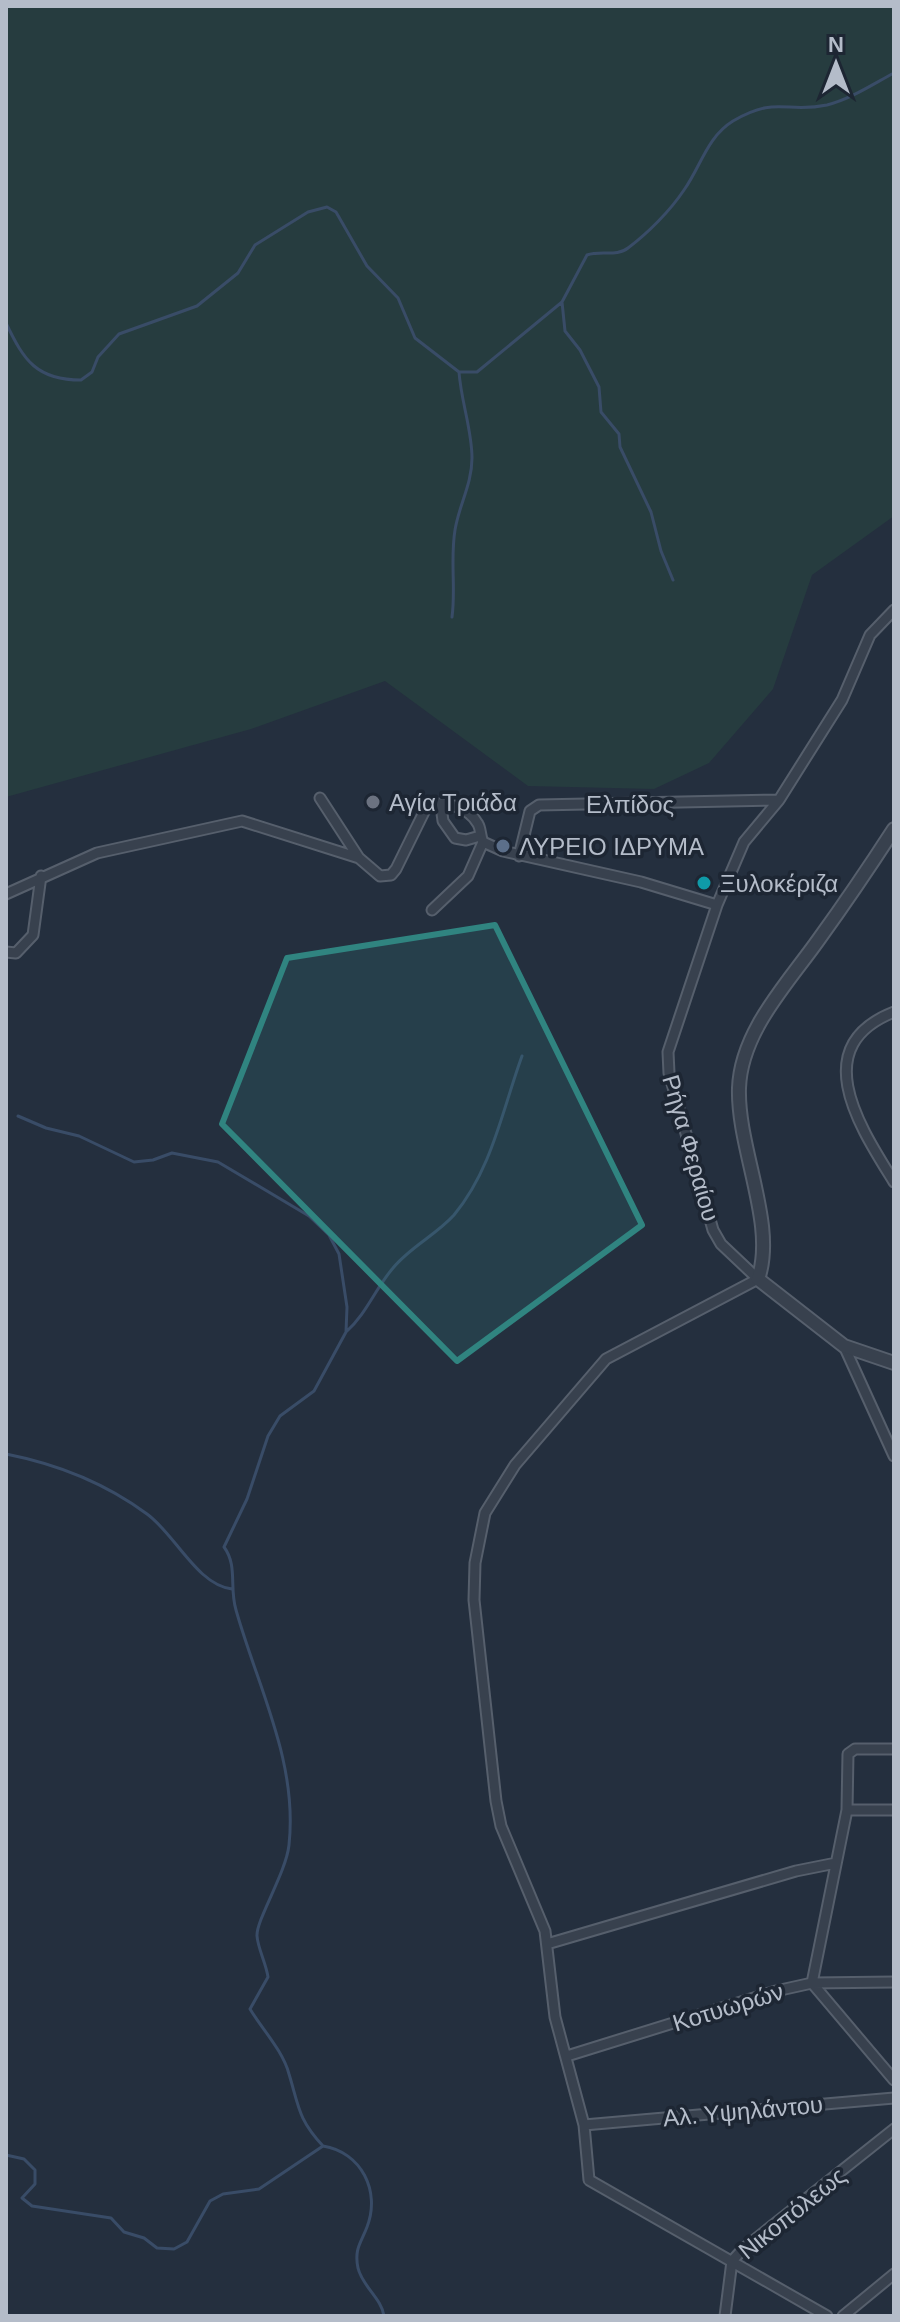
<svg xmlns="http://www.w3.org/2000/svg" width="900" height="2322" font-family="Arial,sans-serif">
	<rect width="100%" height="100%" fill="#242f3e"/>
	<!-- green -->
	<path fill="#263c3f" d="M6,6H894V516L812,575L773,689L709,763L654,789L528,786L385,681L251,729L6,797Z"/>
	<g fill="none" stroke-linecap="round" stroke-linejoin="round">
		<!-- stream -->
		<path stroke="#394c67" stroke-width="3" d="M562,302L565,331L580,350L599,387L601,412L619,434L620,447L651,512L661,551L673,580
			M6,323C24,361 37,380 81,380L92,372L98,357L119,334L197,306L238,273L255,245L308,212L327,207L336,212L367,266L398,298L415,338L459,372H477L562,302L587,255C600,250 617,257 628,248C648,233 670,211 684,190C701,166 707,137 733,121C778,95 785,114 827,105C851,99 873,84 894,73
			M452,617C456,588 450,560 455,530C459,505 472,484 472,458C472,430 461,401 459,372
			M18,1116L46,1128L79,1136L134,1162L153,1160L172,1153L218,1162L309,1216L329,1235L339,1254L347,1307L346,1332L314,1391L280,1416L268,1436L247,1499L224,1547C238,1566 229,1587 236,1610C258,1688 298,1762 289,1845C286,1873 256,1920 257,1936C258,1949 266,1963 268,1977L250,2009C262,2029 283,2051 289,2074C299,2107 298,2119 323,2146
			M346,1332C367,1313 375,1289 393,1268C410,1247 436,1235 454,1215C492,1169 502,1111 522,1056
			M6,1454C57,1464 105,1483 147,1514C175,1534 197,1585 232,1589
			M6,2155L24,2159L35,2170V2184L22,2198L32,2206L111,2218L124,2232L144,2238L157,2248L174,2249L187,2242L210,2201L223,2194L259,2189L323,2146C361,2152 381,2191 367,2227C361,2243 354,2249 358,2268C362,2286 382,2299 384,2316"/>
		<!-- minor casing -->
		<g stroke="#565f6c" stroke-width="13">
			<path id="minor" d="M894,610L870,635L842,700L779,800L744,842L717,905L668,1052L669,1073L713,1230L721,1244L758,1279L606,1359L515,1465L485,1513L475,1563L474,1600L496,1801L501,1826L545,1931L555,2017L584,2125L894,2098
				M320,798L359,858L380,876L391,875L396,869L427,806C444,800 469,807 478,824C481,829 480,836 483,842L503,851L641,882L717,905
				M441,806L443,821L455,838L466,840L480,836
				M519,856L530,811L539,805L779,800
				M6,894L97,853L242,821L359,858
				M432,910L468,876L483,842
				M6,952L16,953L33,935L41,876
				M894,1012C805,1047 862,1130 894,1182
				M844,1346L894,1456
				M847,1810L848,1754L855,1749H894
				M894,1810H847L812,1983L894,2080
				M547,1944L796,1871L836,1863
				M567,2056L776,1991L812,1983L894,1982
				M584,2125L589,2180L827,2316
				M725,2316L732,2261L743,2249L894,2129
				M843,2316L894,2274"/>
		</g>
		<!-- tertiary casing -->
		<g stroke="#565f6c" stroke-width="16">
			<path id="tertiary" d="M894,829C870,866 845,903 819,939C788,983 741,1031 739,1088C737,1148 777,1225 758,1279L844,1346L894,1363"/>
		</g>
		<!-- minor -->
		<use href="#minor" stroke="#38414e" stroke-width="9"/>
		<!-- tertiary -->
		<use href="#tertiary" stroke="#38414e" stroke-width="12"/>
	</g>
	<!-- marked area -->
	<path fill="#308480" fill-opacity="0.2" stroke="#308480" stroke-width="6" stroke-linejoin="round" d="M495,925L642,1225L457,1361L222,1124L287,958Z"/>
	<!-- markers -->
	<circle fill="#6b7280" stroke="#1d2633" stroke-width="3" cx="373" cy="802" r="8"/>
	<circle fill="#5c6f8a" stroke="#1d2633" stroke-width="3" cx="503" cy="846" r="8"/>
	<circle fill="#0f9aa8" stroke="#1d2633" stroke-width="3" cx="704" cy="883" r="8"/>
	<g text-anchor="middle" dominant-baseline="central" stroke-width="7" stroke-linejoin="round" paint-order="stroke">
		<!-- poi labels -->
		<g font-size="24" fill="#b4bcc9" stroke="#1d2633" text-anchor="start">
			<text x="389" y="802">Αγία Τριάδα</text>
			<text x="519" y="846">ΛΥΡΕΙΟ ΙΔΡΥΜΑ</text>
			<text x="720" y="883">Ξυλοκέριζα</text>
		</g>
		<!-- street labels -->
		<g font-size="24" fill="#b4bcc9" stroke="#1d2633">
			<text x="630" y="804">Ελπίδος</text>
			<text transform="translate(691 1148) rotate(74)">Ρήγα Φεραίου</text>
			<text transform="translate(728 2007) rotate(-17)">Κοτυωρών</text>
			<text transform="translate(743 2111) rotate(-5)">Αλ. Υψηλάντου</text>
			<text transform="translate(792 2213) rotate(-39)">Νικοπόλεως</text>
		</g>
	</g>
	<!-- border -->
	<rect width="900" height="2322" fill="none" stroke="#b4bcc9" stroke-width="16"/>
	<!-- north arrow -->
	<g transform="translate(836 64)" stroke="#1d2633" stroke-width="6" paint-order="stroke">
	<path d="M0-6L14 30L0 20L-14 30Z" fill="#b4bcc9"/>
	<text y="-12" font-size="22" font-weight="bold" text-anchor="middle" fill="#b4bcc9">N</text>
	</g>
</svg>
